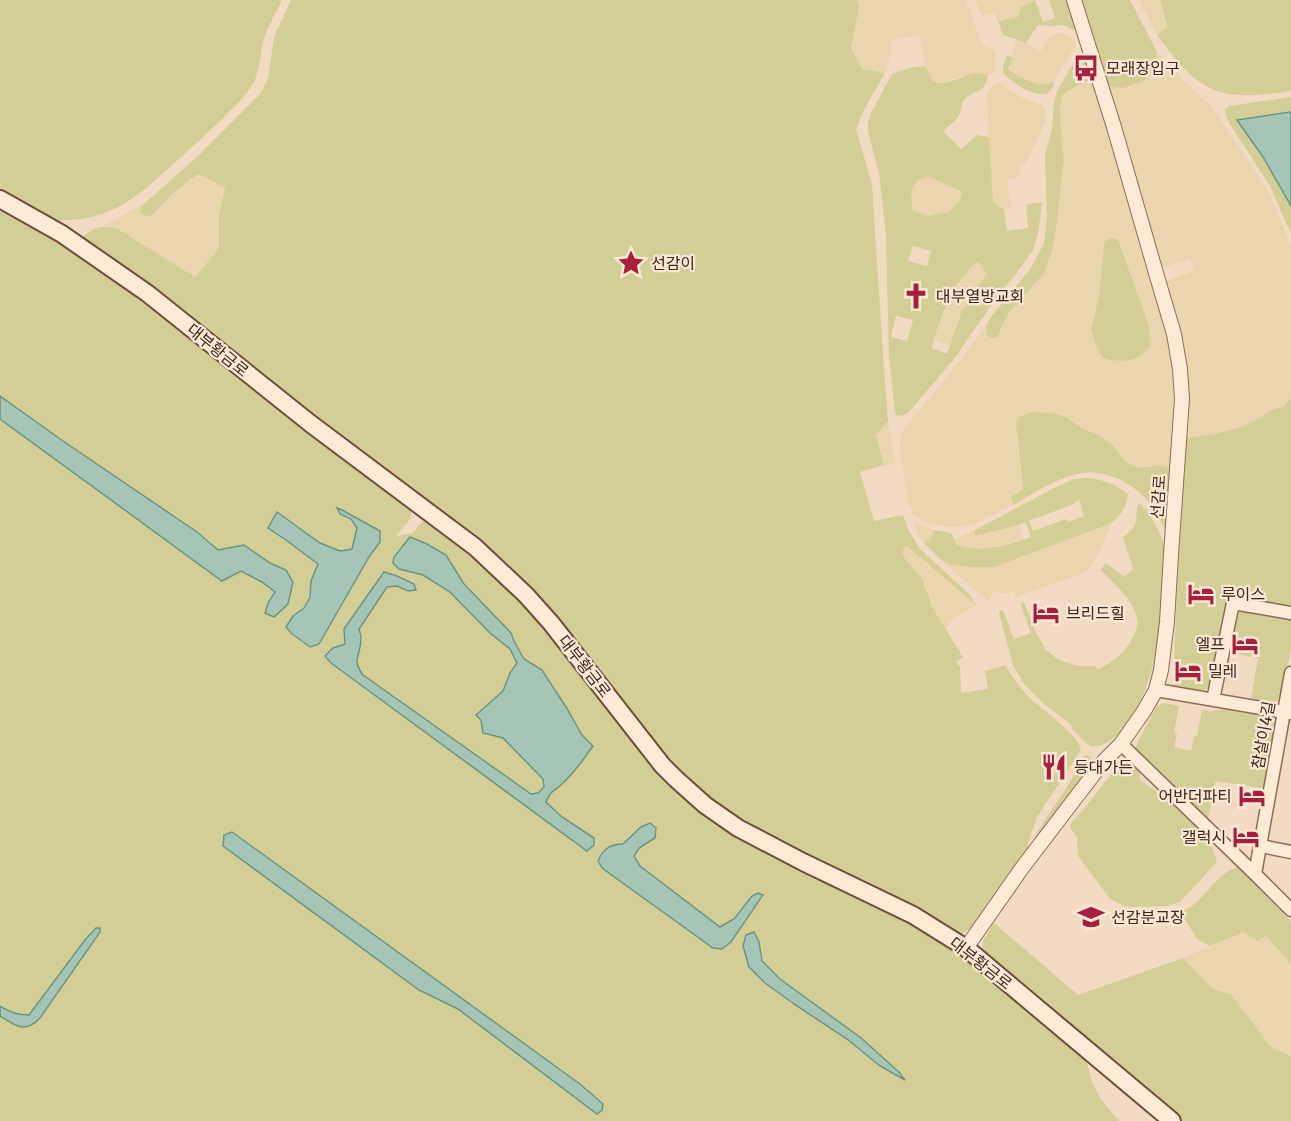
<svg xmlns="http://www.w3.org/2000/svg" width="1291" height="1121" font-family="Merriweather,'Noto Sans KR',serif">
	<rect width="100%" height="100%" fill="#f3dbc3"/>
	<!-- farmland -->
	<path fill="#ead5af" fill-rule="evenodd" d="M857,0H966L978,35L982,45L994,50L996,56L993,73L988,75L982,73L963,76L944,83L933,82L925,66L920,35L891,40L892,49L885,73L862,69L851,48L859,7Z
		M975,0H1035L1021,7L1018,17L998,21L995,12L982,16Z
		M1139,0H1160L1163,7L1165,22L1168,28L1157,34Z
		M1062,33L1072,38L1076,42L1075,47L1063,66L1054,82L1047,84L1032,83L1008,70L1013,57L1016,40L1026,43L1040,52L1052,35Z
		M1157,52L1182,79L1213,108L1268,190L1291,246V398L1283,407L1277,408L1248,424L1219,434L1186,438L1189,393L1187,364L1181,333L1165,281L1194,271L1190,259L1159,269L1108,87L1123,88L1155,68Z
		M1093,81L1172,348L1176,393L1172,470L1154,466L1144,468L1135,466L1120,456L1115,448L1091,432L1079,427L1068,418L1016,434L1023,489L1011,502L1013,505L976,523L963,527H945L924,522L913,514L907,499L900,451V440L902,431L948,376L986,326L987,335L998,336L1002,326L1008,314L1033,286L1051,254L1055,237L1061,187L1062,170L1064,161L1062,147L1060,107L1062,96L1067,91L1076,87ZM1120,245L1135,286L1091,330L1099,297L1103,255Z
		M999,82L1022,98L1042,105L1046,110V120L1032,152L1025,164L1019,166L1020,177L1007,179L1011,207L1004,208L998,207L993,200L989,144L987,92Z
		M199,174L225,188L219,214V248L195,277L118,229L104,225L144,204L140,212L153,214L173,193Z
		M928,175L962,192L960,201L948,212L928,216L913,210L911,191L918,180Z
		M978,261L987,273L975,290L961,313L950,346L934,340L940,321L952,297L964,274Z
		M888,421L895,463L884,465L876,434Z
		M914,523L934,530L931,538L924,543L917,533Z
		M1112,523L1098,554L1086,572L1016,597L1014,591L1005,594L993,591L989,601L985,599L940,559L951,565L971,567L1060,542Z
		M1019,525L1024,539L986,549H967L957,545L954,539L975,530V535L977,536Z
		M907,546L976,605L949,622L950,625L945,628L931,604L929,596L924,587V581L902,555V550Z
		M1243,932L1258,941L1266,935L1291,964V1056L1272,1048L1231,994L1213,989L1183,958Z"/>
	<!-- green -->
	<path fill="#d3ce95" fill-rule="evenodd" d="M0,0H282C276,12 269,25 264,38C260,52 261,68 254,82C246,97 232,108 221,120C204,136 188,151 170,167C153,182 137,198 116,208C96,218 75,221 54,220L0,194Z
		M291,0H857L859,7L851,48L862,69L885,73L865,108L856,129L872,184L883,354L888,421L876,435L884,465L860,472L874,521L903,515L909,531L920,549L969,594L976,605L907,546L903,550L902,555L924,581V587L929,596L931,605L963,657L956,662L960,667L961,693L988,689L985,671L1005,665C1012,676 1019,687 1028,696C1040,709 1078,733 1081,750L1037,817L1029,840L1027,852L988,909L972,927L963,933L954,935L746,827L668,765L539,602L86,244L84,236C97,226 102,225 118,229L195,277L219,248V214L225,188L198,174L173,193L153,214L146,217L140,211L144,204L198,156L260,94L268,79L274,37Z
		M1035,0L1043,22L1055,18L1049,0H1067L1078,32L1063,25L1051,26L1038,25L1026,43L1003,35L998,21L1018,17L1021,7Z
		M1080,0H1130L1157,52L1155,68L1142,82L1123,88L1108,87Z
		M1160,0H1291V91C1269,94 1238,99 1217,91C1193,83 1170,54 1157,34L1168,28C1164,19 1164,9 1160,0Z
		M1083,55L1087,57L1093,81L1086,82L1067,91L1062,96L1060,107L1062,147L1064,161L1062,170L1061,187L1055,237L1051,254L1044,273L1008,314L1002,326L998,337L992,338L987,335L986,326L991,317L1031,268L1044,243L1047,216L1045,155L1052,129L1054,103L1057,91L1074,62Z
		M1007,56L1013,57L1008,70C1023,78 1037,88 1054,82L1053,87L1047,94C1031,96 1014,84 1003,73V66Z
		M925,66L933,82C937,82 940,83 944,83C959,81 971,69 988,75C985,95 975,88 965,99C960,104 962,112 958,117C955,122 948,126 943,131L961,149L977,135L989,137L993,200L998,207L1004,208L1007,231L1028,228L1026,205L1034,203H1042L1038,234L1033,250L1013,278L999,294L954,359L908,413C903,416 902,416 896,415L895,411L889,358L886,236L879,173L868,132V121L872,111L892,74L909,68ZM928,176L962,192L960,201L948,212L928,216L913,210L911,191L918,180ZM913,246L931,251L927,266L908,261ZM978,261L987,274L975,290L961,313L947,354L932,348C939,319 954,280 978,261ZM896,316L913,320L907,341L891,337Z
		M1291,97V112L1238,120L1263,157L1291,206V234L1270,186L1231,126L1226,116L1225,110L1229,106Z
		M0,206L81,252L411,505C413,522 405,524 396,536L413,533L418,526L424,521L435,524L496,571L535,613L660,771L855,892L955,948L1085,1056L1092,1082L1100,1098L1119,1121H0V1016L15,1025L24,1028L36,1007L29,1016C18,1014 9,1012 0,1006V419L222,581L241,571L262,582L275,593L268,603L275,617L286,570L270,563L244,545L218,550L197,532L63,441L0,396ZM338,509C356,513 368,529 380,542L369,557L319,644L310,647L293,616C310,604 307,602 311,583C312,577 316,570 318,564L286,540L269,529L277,513L320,543L340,551L353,549L357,528L351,519L340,514ZM445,555L464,584L511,633L514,641L524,659L542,670L566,707L582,735L593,745L561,785L550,793L546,802L562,817L594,838L587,851L331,663L325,656L333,648L345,644L383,572L397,586L387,587L359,629C360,632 361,636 361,639C361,655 351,659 363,675L532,794L538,793L544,787V779L503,738L483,733L481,720L503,691L510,673L517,663L510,649L490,633L450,592L423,575L399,569ZM641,827L655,838L639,848L634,856L640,866L720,927L734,919L752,896H763L731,942L714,948L602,868L623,844ZM225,835L602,1110L458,1009L419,991L223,846ZM759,942L762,961L780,979L861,1038L899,1072L904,1079L880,1066L747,956L743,946Z
		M1116,238L1120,245L1149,326L1150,347C1135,362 1122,364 1102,357L1096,345L1091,330L1099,297L1104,244L1109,239Z
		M1291,398V608L1229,597L1209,688L1199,691L1173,686L1178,568L1186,438C1207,435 1228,433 1248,424C1260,419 1270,409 1283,407Z
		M1032,412C1044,413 1057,412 1068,418C1072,421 1076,425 1080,427C1089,432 1100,435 1109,442C1119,450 1118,457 1132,465C1147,473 1159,459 1172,470L1167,534C1161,521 1154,508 1145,498C1129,480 1100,468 1077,474C1054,479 1033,494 1013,505L1011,497L1023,489L1016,423L1019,417Z
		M1086,478C1102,479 1115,484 1128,494C1126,507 1122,514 1112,523L994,567H971L951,565L940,559L924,543L931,538L934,530L951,533L957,545C980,554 1008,545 1031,537L1026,523L976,536L975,535V530L1056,487L1074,479ZM1079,500L1084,516L1068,522L1066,519L1033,531L1029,521L1074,504L1075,502Z
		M1140,503C1150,513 1166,541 1167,555C1168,564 1166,574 1165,583C1164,595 1164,608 1162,620C1157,658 1139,741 1093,747L1086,743L1073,730L1070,724L1064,719L1045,705L1024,684L1013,665L999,613L1000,610H1003L1014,639L1031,633L1020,603L1024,602L1035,631L1046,650L1056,658L1068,663L1080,666H1095L1099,669C1114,661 1122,655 1131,641C1135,634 1139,627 1137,619C1135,602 1112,581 1100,570L1106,563L1124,577L1133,569L1123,537C1137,527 1136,523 1137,506Z
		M1240,609L1290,617L1291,619V649L1282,698L1273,703L1251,699L1258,658L1226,652L1232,615Z
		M1164,703L1179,706L1174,732L1177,733L1174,747L1191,751L1194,736H1197L1202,710L1211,711L1231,708L1271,715L1276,725L1265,789L1215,781L1208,819L1137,751L1136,747L1137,743L1157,706Z
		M1085,755L1089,756L1092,761L1091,766L1035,840L1034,838L1040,828L1081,765L1083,757Z
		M1127,761L1140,768V780C1168,800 1210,827 1217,862L1180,902L1167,906L1135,907L1124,906L1110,899L1078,856L1077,837L1071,829L1070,824L1083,810L1121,762Z
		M1244,866L1283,906L1284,915L1291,921V964L1266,935L1258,941L1243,932L1210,946L1197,939L1180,912C1183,910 1186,909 1189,908C1208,896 1219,868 1244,866Z
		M994,923L1078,995L1183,958L1213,989L1231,994L1272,1048L1291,1056V1121H1180L982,951L983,941Z"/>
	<!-- water -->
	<path fill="#a5c6b6" stroke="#6b9582" stroke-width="1.5" d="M1291,112V206L1263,157L1237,120Z
		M0,396L63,441L197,532L218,550L244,545L270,563L286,570L293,582L288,604L274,617L265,613L268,603L275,592L262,582L241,571L222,581L0,419Z
		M337,508L342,510L380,531V542L369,557L319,644L310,647L291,633L286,627L293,616L304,608L310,597L311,581L318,564L286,540L268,528L277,512L320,543L340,551L352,549L357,528L351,519L340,514Z
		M410,537L427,544L446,555L464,584L511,633L514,641L524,659L542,670L566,707L582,735L593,746C584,759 574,773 562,784C553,792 551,790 546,802L562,817L594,838V845L587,851L331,663L325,656L333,648L345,644L344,629L384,572L397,576L414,584L416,590L408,591L397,586L387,587L359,629C360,632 361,636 361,639C361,655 351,659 363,675L531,794L538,793L544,787L543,779L503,738L483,733L481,720L476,715L503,691L510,673L517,663L510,649L490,633L450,592L423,575L399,569L393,563L394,557Z
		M650,823L656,828L655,838L639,848L634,856L640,866L720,927L734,919L752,896L758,893L763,895L731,942L722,949L713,948L602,868L598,861C603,849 610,844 623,844L641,827Z
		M232,832L580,1084L603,1104L602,1110L597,1114L458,1009L419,990L223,846L224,835Z
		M96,928H100V932L40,1018C25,1034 16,1026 0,1016V1006C9,1012 18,1015 29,1015L85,940Z
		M754,932L759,942L762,961L780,979L861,1038L899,1072L905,1080L880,1066L847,1039L794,1004L765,983L749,967L743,946L746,935Z"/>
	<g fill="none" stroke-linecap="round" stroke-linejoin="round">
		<!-- minor casing -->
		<g stroke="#906a57" stroke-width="15">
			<path id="minor" d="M1156,690L1290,713
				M1213,700L1233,603L1291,613
				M1121,744L1255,874L1291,910
				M1261,846L1291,852
				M1255,874L1291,673"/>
		</g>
		<!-- tertiary casing -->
		<g stroke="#906a57" stroke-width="16">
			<path id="tertiary" d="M966,948L1022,868L1103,762L1121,744L1144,711L1156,690L1161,670L1167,622L1171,554L1182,399L1180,369L1174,334L1158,280L1114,127L1074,0"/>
		</g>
		<!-- secondary casing -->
		<g stroke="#724b3a" stroke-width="20">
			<path id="secondary" d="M0,199L62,234L147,293L311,424L475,547L526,595L551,623L662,765L676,779L705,805L738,828L803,862L913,915L966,948L1172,1121"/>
		</g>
		<!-- minor -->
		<use href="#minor" stroke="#fdead7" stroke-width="12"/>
		<!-- tertiary -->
		<use href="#tertiary" stroke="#fdead7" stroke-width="14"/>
		<!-- secondary -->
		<use href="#secondary" stroke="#fdead7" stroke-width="16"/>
	</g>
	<!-- icons -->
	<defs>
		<g id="bus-bare" transform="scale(2.07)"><path d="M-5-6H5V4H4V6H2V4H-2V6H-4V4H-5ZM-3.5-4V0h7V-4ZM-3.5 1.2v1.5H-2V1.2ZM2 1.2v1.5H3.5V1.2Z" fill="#a71f3c" stroke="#fae7d4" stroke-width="2.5" paint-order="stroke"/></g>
		<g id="sight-bare" transform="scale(2.07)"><path d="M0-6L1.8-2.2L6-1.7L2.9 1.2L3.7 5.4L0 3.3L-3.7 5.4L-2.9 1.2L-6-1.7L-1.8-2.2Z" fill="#a71f3c" stroke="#fae7d4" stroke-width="2.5" paint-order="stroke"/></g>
		<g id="church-bare" transform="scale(2.07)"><path d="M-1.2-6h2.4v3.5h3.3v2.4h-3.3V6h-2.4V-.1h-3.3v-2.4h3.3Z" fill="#a71f3c" stroke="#fae7d4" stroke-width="2.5" paint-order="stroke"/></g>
		<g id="hotel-bare" transform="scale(2.07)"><path d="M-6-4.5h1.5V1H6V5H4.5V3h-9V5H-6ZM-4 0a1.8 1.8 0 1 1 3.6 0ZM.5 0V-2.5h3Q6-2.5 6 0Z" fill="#a71f3c" stroke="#fae7d4" stroke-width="2.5" paint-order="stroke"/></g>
		<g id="restaurant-bare" transform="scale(2.07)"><path d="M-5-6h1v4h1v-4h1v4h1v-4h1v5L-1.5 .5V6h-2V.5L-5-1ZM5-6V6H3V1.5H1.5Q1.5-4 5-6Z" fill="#a71f3c" stroke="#fae7d4" stroke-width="2.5" paint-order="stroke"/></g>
		<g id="school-bare" transform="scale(2.07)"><path d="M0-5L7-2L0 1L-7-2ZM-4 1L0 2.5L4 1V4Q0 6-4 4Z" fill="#a71f3c" stroke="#fae7d4" stroke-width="2.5" paint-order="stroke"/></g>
	</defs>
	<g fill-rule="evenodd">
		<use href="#bus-bare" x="1086" y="68"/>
		<use href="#sight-bare" x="631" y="263"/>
		<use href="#church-bare" x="916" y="296"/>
		<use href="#hotel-bare" x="1201" y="594"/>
		<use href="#hotel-bare" x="1046" y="613"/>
		<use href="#hotel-bare" x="1245" y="644"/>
		<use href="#hotel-bare" x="1188" y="671"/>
		<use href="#restaurant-bare" x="1054" y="767"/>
		<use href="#hotel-bare" x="1252" y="796"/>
		<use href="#hotel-bare" x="1246" y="837"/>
		<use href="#school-bare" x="1091" y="917"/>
	</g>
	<g text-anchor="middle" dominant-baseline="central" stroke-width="4.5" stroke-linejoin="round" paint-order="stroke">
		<!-- poi labels -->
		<g font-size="16" fill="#3e261d" stroke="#fae7d4" text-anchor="start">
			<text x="1106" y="68">모래장입구</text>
			<text x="651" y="263">선감이</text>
			<text x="936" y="296">대부열방교회</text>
			<text x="1221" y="594">루이스</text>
			<text x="1066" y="613">브리드힐</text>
			<text x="1225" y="644" text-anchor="end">엘프</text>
			<text x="1208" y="671">밀레</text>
			<text x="1074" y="767">등대가든</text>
			<text x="1232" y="796" text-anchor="end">어반더파티</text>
			<text x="1226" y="837" text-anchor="end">갤럭시</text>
			<text x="1111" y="917">선감분교장</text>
		</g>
		<!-- street labels -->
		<g font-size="16" fill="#3e261d" stroke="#fae7d4">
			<text transform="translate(218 350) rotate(39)">대부황금로</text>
			<text transform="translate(1158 497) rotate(-86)">선감로</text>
			<text transform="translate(585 666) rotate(52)">대부황금로</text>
			<text transform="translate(1263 735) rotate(-80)">참살이4길</text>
			<text transform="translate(981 963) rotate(38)">대부황금로</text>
		</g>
	</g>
</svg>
